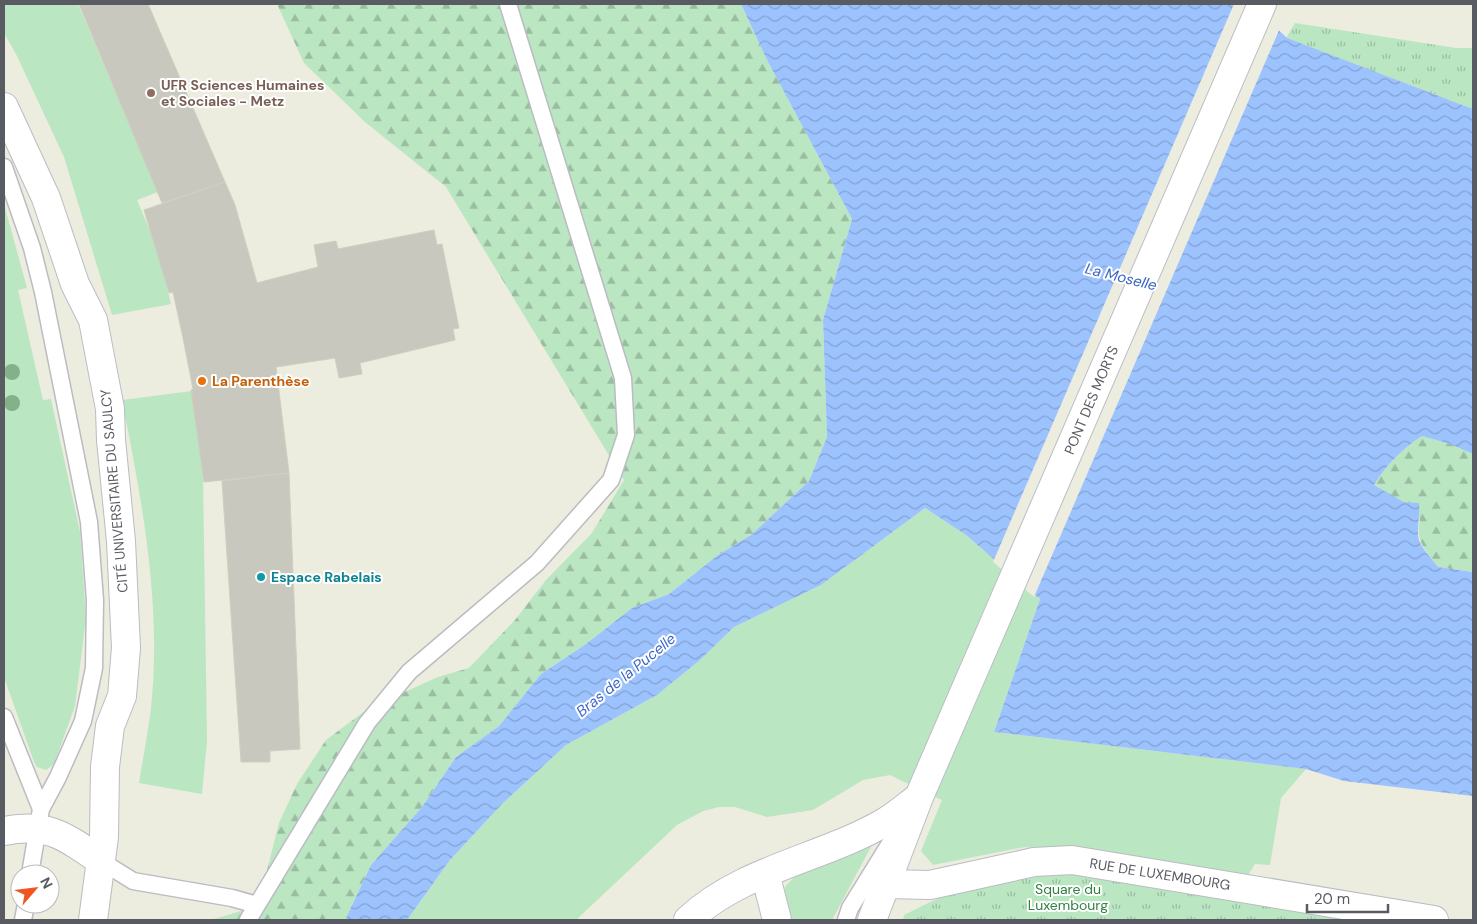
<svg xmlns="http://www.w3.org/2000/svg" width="1477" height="924" font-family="'DM Sans',sans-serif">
	<defs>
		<pattern id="forest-firs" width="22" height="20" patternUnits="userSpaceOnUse" patternTransform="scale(1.25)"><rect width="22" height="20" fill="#bae6c2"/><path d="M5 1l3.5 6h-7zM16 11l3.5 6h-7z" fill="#9abda1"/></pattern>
		<pattern id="park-tufts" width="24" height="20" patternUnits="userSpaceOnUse" patternTransform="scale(1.25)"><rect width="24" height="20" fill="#bae6c2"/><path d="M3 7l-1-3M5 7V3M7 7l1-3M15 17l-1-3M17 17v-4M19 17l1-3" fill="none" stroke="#9abda1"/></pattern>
		<pattern id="water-waves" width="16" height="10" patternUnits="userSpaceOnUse" patternTransform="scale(1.25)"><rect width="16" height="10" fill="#9dc3ff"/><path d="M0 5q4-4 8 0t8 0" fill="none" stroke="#83a1d2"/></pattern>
	</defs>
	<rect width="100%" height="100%" fill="#ececdf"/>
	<!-- grass -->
	<path fill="#bae6c2" d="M4,4H78L158,192L137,200L158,250L171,304L112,315L64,157L16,54L4,33Z
		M4,204L27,288L18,290L43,400L51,399L80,532L86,618L75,706L54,764L46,770L37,767L34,762L4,677Z
		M192,391L203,477L207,741L202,794L139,783C143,758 148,733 151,708C162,605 142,501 122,400Z
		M925,508L966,535L1040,599L994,732L1306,769L1281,798L1270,865L1255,864L1245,880L1025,847L933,865L921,851L942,800L890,775L863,780L813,810L767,817L735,807H719L703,811L677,825L576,920H407L450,860L502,804L566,745L657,695L700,660L734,627L821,585Z
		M872,845L832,920H790L784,911L785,887L796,875Z"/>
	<!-- forest -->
	<path fill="url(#forest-firs)" d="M277,4H741L766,58L852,219L823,320L827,437L809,481L751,535L718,555L669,594L632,608L586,644L541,674L499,726L456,757L422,807L371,865L346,918L347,920H211L258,906L279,823L297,784L326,740L369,708L438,677L469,668L515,620L546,580L592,533L624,480L446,187L365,122L304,63Z
		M1422,436L1450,444L1473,454V572L1438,567C1425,549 1415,542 1420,519L1404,502L1374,485C1386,465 1402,449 1422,436Z"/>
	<!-- park -->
	<path fill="url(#park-tufts)" d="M1295,23L1456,48H1473V109L1286,38Z
		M1076,873L1361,920H903L904,915C926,904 948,893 972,886C1005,877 1042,875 1076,873Z"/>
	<!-- water -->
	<path fill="url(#water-waves)" d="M741,4H1251L1287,38L1473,109V454L1450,444L1422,436C1402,449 1386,465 1374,485L1404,502L1419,503C1420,513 1418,522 1418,532C1417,545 1431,557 1438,567L1473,572V796L1344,781L1306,769L994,732L1040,599L966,535L925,508L821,585L734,627L700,660L657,695L566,745L502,804L450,860L407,920H347L346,918L371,865L422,807L456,757L499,726L541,674L586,644L632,608L669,594L718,555L751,535L809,481L827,437L823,320L852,219L766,58Z"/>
	<!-- pier -->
	<path fill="#ececdf" d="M1234,4H1254L1280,28L1034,597L993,562Z"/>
	<!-- building -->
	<path fill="#c9c8bf" stroke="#d1cebe" d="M79,4H148L225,182L162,203Z
		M225,182L235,205L257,283L318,267L314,245L336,241L338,249L434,230L437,245L442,244L459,328L453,329L455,340L360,363L362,374L339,378L335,358L276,367L289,473L204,482L191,390L193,389L183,338L173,292L169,293L144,210Z
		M289,473L300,749L270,751V762H241L222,481Z"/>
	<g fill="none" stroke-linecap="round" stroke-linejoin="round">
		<!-- service casing -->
		<g stroke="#babcc2" stroke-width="19">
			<path id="service" d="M4,167L32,248L43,292L89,522L95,600L94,668L83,721L58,777L41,809L30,874
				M4,717L41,809
				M101,861L133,881L232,898L257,905
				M23,920L26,904
				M248,920L367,723L409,672L537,563L611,480L626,435L623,378L508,4
				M846,920L850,908L894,837"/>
		</g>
		<!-- minor casing -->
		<g stroke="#babcc2" stroke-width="30">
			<path id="minor" d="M4,107L46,198L75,284L93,320L110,409L111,440L121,541L126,648L122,696L110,726L105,767L104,837L93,920
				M4,831C48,822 66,837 101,861
				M887,884L930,885L1034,862L1072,860L1434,920"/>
		</g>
		<!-- secondary casing -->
		<g stroke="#bcbec6" stroke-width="30">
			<path id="secondary" d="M765,873L777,920
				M688,920C742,869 824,858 885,822C897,815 908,805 919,797
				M872,920L919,797L1262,4"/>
		</g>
		<!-- service -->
		<use href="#service" stroke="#fff" stroke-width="16"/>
		<!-- minor -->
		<use href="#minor" stroke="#fff" stroke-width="28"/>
		<!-- secondary -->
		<use href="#secondary" stroke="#fff" stroke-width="28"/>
	</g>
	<!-- trees -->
	<g fill="#85b189">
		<circle cx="12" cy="372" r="8"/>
		<circle cx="12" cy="403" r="8"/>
	</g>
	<!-- markers -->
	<circle fill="#8d6e63" stroke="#fff" stroke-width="2" cx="151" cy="93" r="5"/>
	<circle fill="#e8710a" stroke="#fff" stroke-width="2" cx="202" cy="381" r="5"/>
	<circle fill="#0f9aa8" stroke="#fff" stroke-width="2" cx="261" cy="577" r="5"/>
	<g text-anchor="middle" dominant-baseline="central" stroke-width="4" stroke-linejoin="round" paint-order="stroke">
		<!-- education labels -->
		<g font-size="14" font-weight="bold" fill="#785e54" stroke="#fff" text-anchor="start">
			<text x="161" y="85">UFR Sciences Humaines<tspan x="161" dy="16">et Sociales - Metz</tspan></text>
		</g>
		<!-- food labels -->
		<g font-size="14" font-weight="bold" fill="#c56008" stroke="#fff" text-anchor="start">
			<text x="212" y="381">La Parenthèse</text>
		</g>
		<!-- street labels -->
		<g font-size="14" fill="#585b61" stroke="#fff">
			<text transform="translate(1091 400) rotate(-67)">PONT DES MORTS</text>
			<text transform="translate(114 491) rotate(-95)">CITÉ UNIVERSITAIRE DU SAULCY</text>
			<text transform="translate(1160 874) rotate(9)">RUE DE LUXEMBOURG</text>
		</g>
		<!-- culture labels -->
		<g font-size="14" font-weight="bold" fill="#0d838f" stroke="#fff" text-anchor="start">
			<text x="271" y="577">Espace Rabelais</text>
		</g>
		<!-- park labels -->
		<g font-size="14" fill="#308142" stroke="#fff">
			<text x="1068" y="889">Square du<tspan x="1068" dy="16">Luxembourg</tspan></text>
		</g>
		<!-- water labels -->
		<g font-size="15" font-style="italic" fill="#3c67c6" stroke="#fff">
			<text transform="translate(1121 277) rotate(14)">La Moselle</text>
			<text transform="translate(626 675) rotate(-39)">Bras de la Pucelle</text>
		</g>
	</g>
	<!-- border -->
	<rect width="1477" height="924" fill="none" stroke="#585b61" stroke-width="10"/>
	<!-- north arrow -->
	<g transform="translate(35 889) rotate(62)"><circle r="24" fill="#ffffff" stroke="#bcbdc0"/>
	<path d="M0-4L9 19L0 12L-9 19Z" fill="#ef5722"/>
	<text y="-8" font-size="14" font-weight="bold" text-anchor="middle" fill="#585b61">N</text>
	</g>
	<!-- scale -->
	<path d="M1307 904v8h81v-8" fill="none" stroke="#585b61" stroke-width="2.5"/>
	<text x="1314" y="904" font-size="15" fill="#585b61" stroke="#ffffff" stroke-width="4" paint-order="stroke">20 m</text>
</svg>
